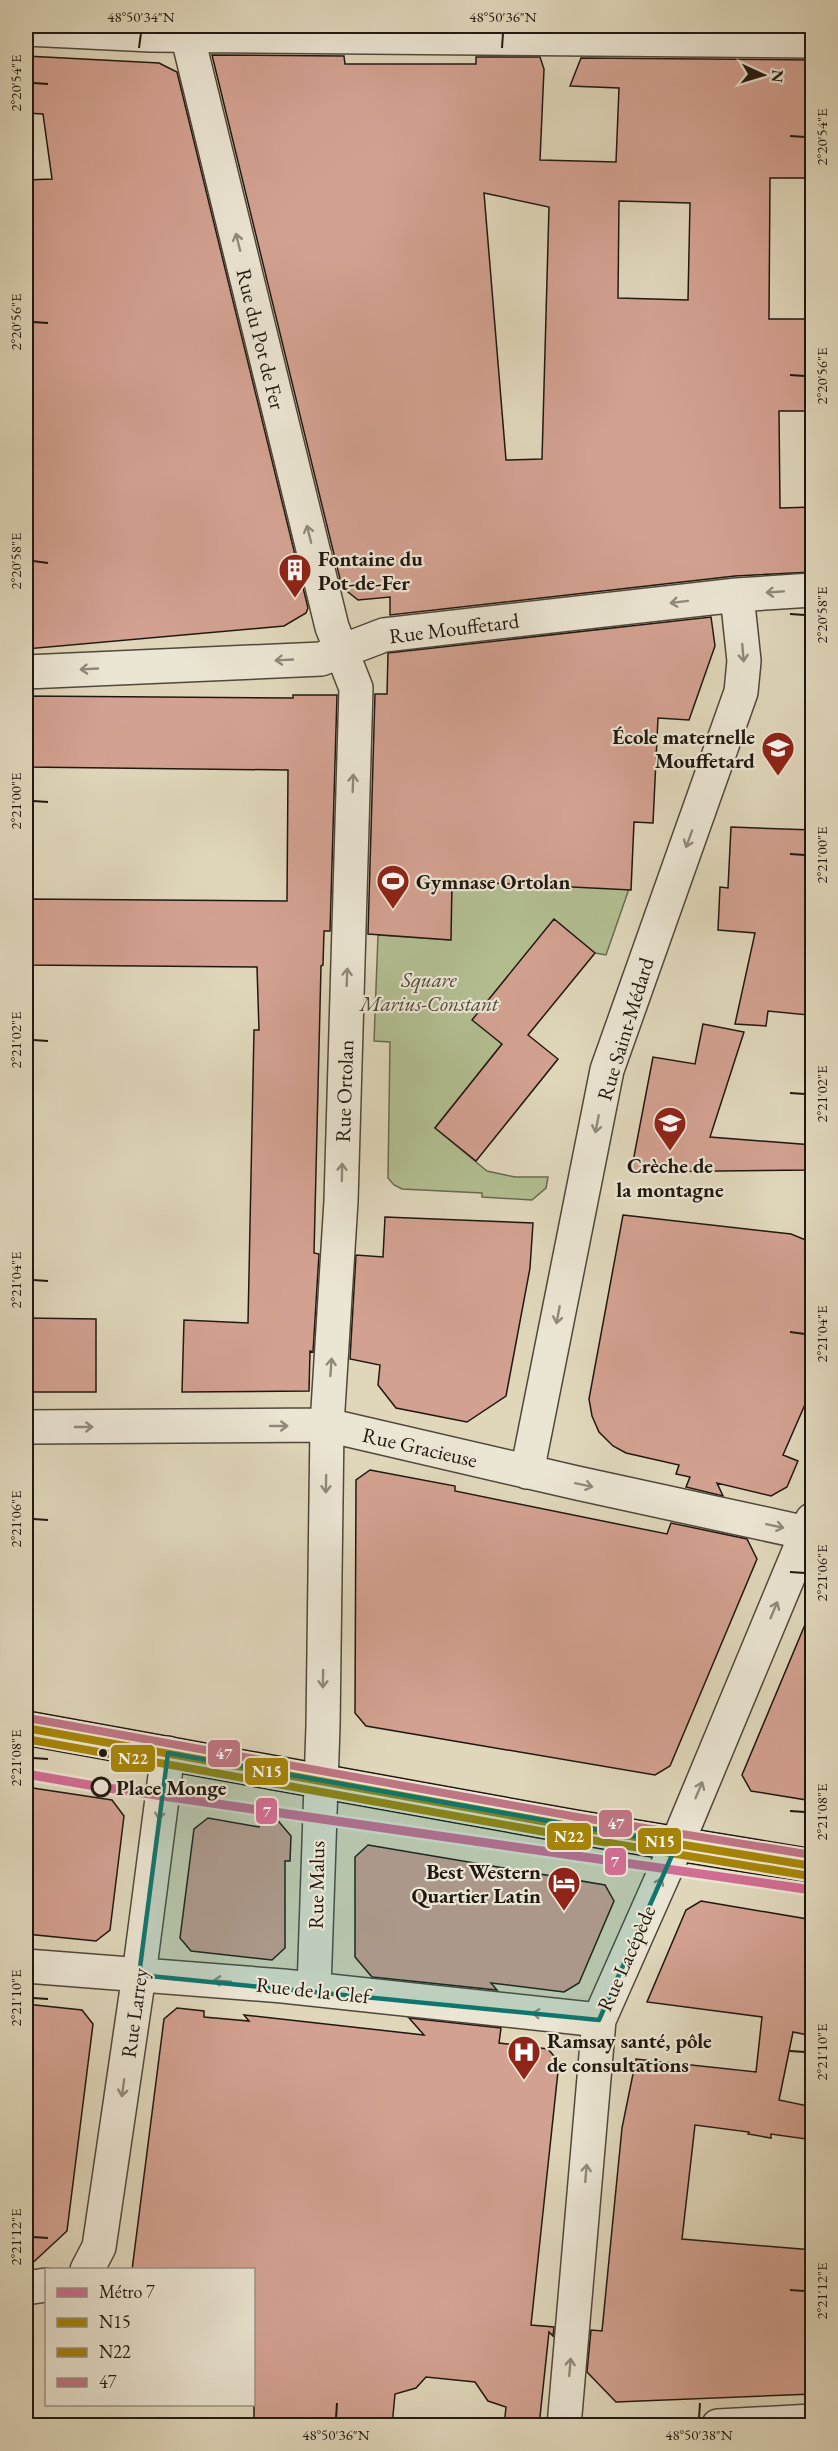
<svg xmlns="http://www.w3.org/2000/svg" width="838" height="2451" font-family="'EB Garamond',serif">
	<rect width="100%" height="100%" fill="#e0d7bb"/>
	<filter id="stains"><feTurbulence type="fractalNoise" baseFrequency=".00333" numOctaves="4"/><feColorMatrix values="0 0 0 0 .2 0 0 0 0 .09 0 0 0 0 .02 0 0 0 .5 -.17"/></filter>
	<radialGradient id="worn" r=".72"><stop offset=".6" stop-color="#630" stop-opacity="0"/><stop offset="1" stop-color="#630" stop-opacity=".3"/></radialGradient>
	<!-- green -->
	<path fill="#b2be91" stroke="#696b50" stroke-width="1.5" d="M452,881L629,889L606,955L595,953L554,919L473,1020L502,1044L435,1128L487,1171L515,1177H548L546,1188L532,1200L482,1197V1193L402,1189L394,1185L388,1178L390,1042L374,1041L378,935L450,940Z"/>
	<!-- building -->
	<path fill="#d3a191" stroke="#201810" stroke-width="1.5" fill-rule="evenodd" d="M212,55L344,56L345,64H476V57H540L544,69L540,160L616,162L619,88L570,86L581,58L813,60V178H770L769,319H813V411H779L780,508L813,507V572L735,576L390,615V597L358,600L342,587ZM484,193L549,207L542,459L506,460ZM619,201L690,203L688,300L618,298Z
		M26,56L159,63L177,72L308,608L306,613L284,626L26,649V180L52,179L43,114L26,113Z
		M711,617L715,646L689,720L658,718L653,823L634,822L631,890L452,881L451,940L368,934L375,694H387L388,653Z
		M293,695H337L330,931H324L323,965L321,966L314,1253L319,1254L313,1352L310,1351L309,1391L182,1392L184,1320L248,1323L254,1030H259L257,967L26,965V899L287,901L288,770L26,767V696L293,698Z
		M731,827L813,830V1013H808V1015L768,1011L766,1026L735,1024L755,933L718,930L720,887L728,888Z
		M554,919L595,953L528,1035L558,1059L476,1161L435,1128L502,1044L472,1020Z
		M703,1024L744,1032L710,1137L813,1145V1170L631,1172L653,1057L695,1064Z
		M623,1215L791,1234L813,1243V1386L783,1455L798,1461L787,1487L771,1496L717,1483L723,1496L686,1487L690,1477L676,1474L679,1465L626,1453L613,1446L599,1432L592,1416L589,1399Z
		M385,1217L533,1223L530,1268L506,1396L467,1422L396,1408L378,1385L380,1365L350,1359L356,1255L383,1257Z
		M26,1318L96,1319V1392H26Z
		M370,1470L455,1486V1491L667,1534L671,1523L747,1539L757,1559L670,1766L655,1775L366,1726L355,1713L356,1480Z
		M812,1608H813V1801L751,1791L742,1775Z
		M26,1787L112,1800L124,1816L110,1930L96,1941L26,1934Z
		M263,1803L291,1836L290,1861H285V1948L272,1960L191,1951L180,1938L194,1829L208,1818L259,1827Z
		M368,1845L605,1885L614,1901L579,1983L564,1992L491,1983L497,1990L372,1977L355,1957V1857Z
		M701,1901L813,1920V2036L793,2032L779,2100L813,2107V2140L771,2134V2138L748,2134L749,2132L695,2125L682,2239L813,2250V2394L616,2402L587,2372L591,2330L602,2331L622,2128L636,2059L756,2072L762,2017L647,2002L686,1910Z
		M26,2004L82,2010L93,2024L67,2231L26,2269Z
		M177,2008L204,2011V2017L249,2021L244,2015L424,2035L409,2018L501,2028L499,2043L548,2049L559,2062L531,2325L554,2327L553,2336L549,2332L539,2426H504L506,2407L488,2401L475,2382L426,2377L416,2388L395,2394L392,2426H254V2270H132L164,2019Z"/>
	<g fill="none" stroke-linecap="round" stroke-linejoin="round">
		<!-- street casing -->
		<g stroke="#50483b" stroke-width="36">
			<path id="street" d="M185,26L332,627L356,688L341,1201L327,1425L323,1726L314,1989
				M26,29L151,35L812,41
				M26,672L321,659L384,635L737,595L812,590
				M26,1427L327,1425L577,1483L807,1533
				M527,1472L607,1070L741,692L744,661L737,595
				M26,1966L283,1986L599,2020
				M87,2270L99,2247L139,1975L168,1753
				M26,2288L46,2285
				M564,2426L599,2020L677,1844L812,1520
				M718,2426L812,2421"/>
		</g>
		<!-- secondary casing -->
		<g stroke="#201810" stroke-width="36">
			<path id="secondary" d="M26,1728L575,1827L812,1866"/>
		</g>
		<!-- street -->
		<use href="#street" stroke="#ebe5d3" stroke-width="33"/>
		<!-- secondary -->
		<use href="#secondary" stroke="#ebe5d3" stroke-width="33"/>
		<!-- bus-1 casing -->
		<g stroke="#ebe5d3" stroke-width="12">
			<path id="bus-1" d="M26,1728L575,1827L812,1866"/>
		</g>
		<!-- bus-2 casing -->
		<g stroke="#ebe5d3" stroke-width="12">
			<path id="bus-2" d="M26,1739L573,1837L810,1876"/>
		</g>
		<!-- bus-3 casing -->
		<g stroke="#ebe5d3" stroke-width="12">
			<path id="bus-3" d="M28,1718L577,1817L812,1855"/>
		</g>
		<!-- bus-1 -->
		<use href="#bus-1" stroke="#a68508" stroke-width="8"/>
		<!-- bus-2 -->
		<use href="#bus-2" stroke="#a68508" stroke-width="8"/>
		<!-- bus-3 -->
		<use href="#bus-3" stroke="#bf7684" stroke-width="8"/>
		<!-- metro-1 casing -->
		<g stroke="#ebe5d3" stroke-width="14">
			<path id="metro-1" d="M26,1774L101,1787L812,1890"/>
		</g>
		<!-- metro-1 -->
		<use href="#metro-1" stroke="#d26d93" stroke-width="9"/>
	</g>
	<!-- one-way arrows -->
	<defs><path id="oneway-shaft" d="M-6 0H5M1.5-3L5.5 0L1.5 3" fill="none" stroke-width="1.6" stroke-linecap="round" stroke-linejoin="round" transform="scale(1.5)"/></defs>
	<g stroke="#90897b">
		<use href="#oneway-shaft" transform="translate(238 242) rotate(-104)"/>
		<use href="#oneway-shaft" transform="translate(309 534) rotate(-104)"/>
		<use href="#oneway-shaft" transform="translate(775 592) rotate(176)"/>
		<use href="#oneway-shaft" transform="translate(679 602) rotate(173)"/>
		<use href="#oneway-shaft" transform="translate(743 653) rotate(85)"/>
		<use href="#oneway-shaft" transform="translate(284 660) rotate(177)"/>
		<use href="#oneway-shaft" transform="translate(89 669) rotate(177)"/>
		<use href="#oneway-shaft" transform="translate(353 783) rotate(-88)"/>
		<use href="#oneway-shaft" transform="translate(689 839) rotate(110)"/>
		<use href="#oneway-shaft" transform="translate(347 977) rotate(-88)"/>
		<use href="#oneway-shaft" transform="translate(597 1124) rotate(101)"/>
		<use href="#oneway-shaft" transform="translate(342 1172) rotate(-89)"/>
		<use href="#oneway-shaft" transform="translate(558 1315) rotate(101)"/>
		<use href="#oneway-shaft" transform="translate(331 1367) rotate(-86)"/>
		<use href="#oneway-shaft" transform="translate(279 1426)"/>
		<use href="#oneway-shaft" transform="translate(84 1427)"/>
		<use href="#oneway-shaft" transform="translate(326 1484) rotate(91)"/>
		<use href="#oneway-shaft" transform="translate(584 1485) rotate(12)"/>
		<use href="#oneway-shaft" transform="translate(775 1526) rotate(12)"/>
		<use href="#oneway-shaft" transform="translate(774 1610) rotate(-67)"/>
		<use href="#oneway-shaft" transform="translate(323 1679) rotate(91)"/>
		<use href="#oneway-shaft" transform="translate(699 1790) rotate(-67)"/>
		<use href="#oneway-shaft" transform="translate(160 1811) rotate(97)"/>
		<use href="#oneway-shaft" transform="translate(658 1886) rotate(-66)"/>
		<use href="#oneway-shaft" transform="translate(222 1981) rotate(-176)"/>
		<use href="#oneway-shaft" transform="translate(541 2014) rotate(-174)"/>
		<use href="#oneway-shaft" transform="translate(123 2088) rotate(98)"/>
		<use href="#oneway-shaft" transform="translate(586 2173) rotate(-85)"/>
		<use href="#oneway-shaft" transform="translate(570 2367) rotate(-85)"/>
	</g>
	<!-- marked area -->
	<path fill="#0f766e" fill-opacity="0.2" stroke="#0f766e" stroke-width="4.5" stroke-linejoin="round" d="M168,1753L677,1844L599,2020L139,1975Z"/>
	<!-- ticks -->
	<path fill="none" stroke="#201810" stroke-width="2" d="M139,48L141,33M502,48L503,33M33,83L48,84M790,136L805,137M33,322L48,323M790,375L805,376M33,561L48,563M790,614L805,615M33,801L48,802M790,854L805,855M33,1040L48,1041M790,1093L805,1094M33,1280L48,1281M790,1332L805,1334M33,1519L48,1520M790,1572L805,1573M33,1758L48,1759M790,1811L805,1812M33,1998L48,1999M790,2051L805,2052M33,2237L48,2238M790,2290L805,2291M336,2418L337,2403M699,2418L700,2403"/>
	<!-- icons -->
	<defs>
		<g id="building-pin" transform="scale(1.725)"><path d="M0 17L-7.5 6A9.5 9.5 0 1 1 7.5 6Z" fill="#8f2418" stroke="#ebe5d3"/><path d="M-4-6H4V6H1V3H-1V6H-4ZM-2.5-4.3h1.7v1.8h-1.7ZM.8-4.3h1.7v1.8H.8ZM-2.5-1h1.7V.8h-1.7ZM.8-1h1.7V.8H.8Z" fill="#fff"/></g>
		<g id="school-pin" transform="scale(1.725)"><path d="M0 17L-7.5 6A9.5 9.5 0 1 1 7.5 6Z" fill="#8f2418" stroke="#ebe5d3"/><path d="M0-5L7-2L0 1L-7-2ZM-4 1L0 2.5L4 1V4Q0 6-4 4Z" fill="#fff"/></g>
		<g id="stadium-pin" transform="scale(1.725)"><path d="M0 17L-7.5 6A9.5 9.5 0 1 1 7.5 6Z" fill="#8f2418" stroke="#ebe5d3"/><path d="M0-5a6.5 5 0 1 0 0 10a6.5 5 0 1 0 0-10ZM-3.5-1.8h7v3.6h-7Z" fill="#fff"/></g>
		<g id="hotel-pin" transform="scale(1.725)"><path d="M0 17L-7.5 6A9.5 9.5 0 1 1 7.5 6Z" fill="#8f2418" stroke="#ebe5d3"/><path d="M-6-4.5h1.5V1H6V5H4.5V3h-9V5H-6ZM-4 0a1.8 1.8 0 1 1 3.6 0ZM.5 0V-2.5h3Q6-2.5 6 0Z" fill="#fff"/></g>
		<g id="hospital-pin" transform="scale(1.725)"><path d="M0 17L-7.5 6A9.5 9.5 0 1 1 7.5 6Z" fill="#8f2418" stroke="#ebe5d3"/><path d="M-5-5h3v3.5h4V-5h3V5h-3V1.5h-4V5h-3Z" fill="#fff"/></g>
	</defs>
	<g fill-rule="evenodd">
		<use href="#building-pin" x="295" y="570"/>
		<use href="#school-pin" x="778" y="748"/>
		<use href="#stadium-pin" x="393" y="881"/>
		<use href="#school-pin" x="670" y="1123"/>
		<use href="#hotel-pin" x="564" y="1883"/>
		<use href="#hospital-pin" x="524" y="2052"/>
	</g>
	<!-- markers -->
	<circle fill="#201810" stroke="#ebe5d3" stroke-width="2" cx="103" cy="1753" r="5"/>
	<circle fill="#ebe5d3" stroke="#201810" stroke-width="3" cx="101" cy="1787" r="9"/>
	<g text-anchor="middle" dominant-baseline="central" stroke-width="4.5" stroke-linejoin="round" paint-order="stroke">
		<!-- street labels -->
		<g font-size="21" fill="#201810" stroke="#ebe5d3">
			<text transform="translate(261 339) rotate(76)">Rue du Pot de Fer</text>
			<text transform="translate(454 628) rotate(-7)">Rue Mouffetard</text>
			<text transform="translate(625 1029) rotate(-73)">Rue Saint-Médard</text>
			<text transform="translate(344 1091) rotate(-88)">Rue Ortolan</text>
			<text transform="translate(420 1447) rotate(13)">Rue Gracieuse</text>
			<text transform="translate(316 1885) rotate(-89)">Rue Malus</text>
			<text transform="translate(626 1958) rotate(-66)">Rue Lacépède</text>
			<text transform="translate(313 1990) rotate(6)">Rue de la Clef</text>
			<text transform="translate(134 2013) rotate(-82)">Rue Larrey</text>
		</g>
		<!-- poi labels -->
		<g font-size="21" font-weight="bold" fill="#201810" stroke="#ebe5d3" text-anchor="start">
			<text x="318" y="558">Fontaine du<tspan x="318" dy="24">Pot-de-Fer</tspan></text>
			<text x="755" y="736" text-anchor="end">École maternelle<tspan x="755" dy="24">Mouffetard</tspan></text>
			<text x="416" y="881">Gymnase Ortolan</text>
			<text x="670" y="1165" text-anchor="middle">Crèche de<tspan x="670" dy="24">la montagne</tspan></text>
			<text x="541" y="1871" text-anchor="end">Best Western<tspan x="541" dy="24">Quartier Latin</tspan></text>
			<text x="547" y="2040">Ramsay santé, pôle<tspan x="547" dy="24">de consultations</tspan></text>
		</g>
		<!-- park labels -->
		<g font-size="21" font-style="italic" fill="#4c4a37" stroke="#ebe5d3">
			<text x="429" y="979">Square<tspan x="429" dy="24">Marius-Constant</tspan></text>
		</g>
		<!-- stop labels -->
		<g font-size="21" font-weight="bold" fill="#201810" stroke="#ebe5d3" text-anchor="start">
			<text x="116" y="1787">Place Monge</text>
		</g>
	</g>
	<g stroke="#ebe5d3" stroke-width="2">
		<rect x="207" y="1739" width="34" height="29" rx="6" fill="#bf7684"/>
		<rect x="110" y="1744" width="46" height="29" rx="6" fill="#a68508"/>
		<rect x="244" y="1757" width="45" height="29" rx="6" fill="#a68508"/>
		<rect x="255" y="1797" width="23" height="28" rx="6" fill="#d26d93"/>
		<rect x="598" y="1809" width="35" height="29" rx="6" fill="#bf7684"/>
		<rect x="546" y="1822" width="46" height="29" rx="6" fill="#a68508"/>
		<rect x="637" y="1827" width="45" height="28" rx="6" fill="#a68508"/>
		<rect x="604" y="1847" width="23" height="29" rx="6" fill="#d26d93"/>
	</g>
	<g font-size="16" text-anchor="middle" font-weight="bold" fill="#fff">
		<text x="224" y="1759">47</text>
		<text x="133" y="1764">N22</text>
		<text x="267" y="1777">N15</text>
		<text x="267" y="1817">7</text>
		<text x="616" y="1829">47</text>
		<text x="569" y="1842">N22</text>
		<text x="660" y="1847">N15</text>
		<text x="615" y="1867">7</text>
	</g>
	<!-- margin -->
	<rect width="838" height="2451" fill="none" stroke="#e0d7bb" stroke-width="66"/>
	<!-- legend -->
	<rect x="45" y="2268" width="210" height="138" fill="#ebe5d3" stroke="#9a9385" stroke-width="1.5"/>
	<rect x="57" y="2288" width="30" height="9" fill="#d26d93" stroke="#9a9385" stroke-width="1.5"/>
	<text x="99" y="2298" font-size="18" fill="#201810">Métro 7</text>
	<rect x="57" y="2318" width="30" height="9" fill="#a68508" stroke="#9a9385" stroke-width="1.5"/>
	<text x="99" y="2328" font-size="18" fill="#201810">N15</text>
	<rect x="57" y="2348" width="30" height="9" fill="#a68508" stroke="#9a9385" stroke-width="1.5"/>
	<text x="99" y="2358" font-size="18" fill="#201810">N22</text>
	<rect x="57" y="2378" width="30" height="9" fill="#bf7684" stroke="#9a9385" stroke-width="1.5"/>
	<text x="99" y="2388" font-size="18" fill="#201810">47</text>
	<!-- north arrow -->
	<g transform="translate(763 75) rotate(94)" stroke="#ebe5d3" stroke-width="4.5" paint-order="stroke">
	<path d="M0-4.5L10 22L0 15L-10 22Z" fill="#201810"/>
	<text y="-9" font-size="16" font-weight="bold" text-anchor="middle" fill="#201810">N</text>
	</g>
	<rect x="33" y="33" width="772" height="2385" fill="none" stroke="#201810" stroke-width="2"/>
	<g font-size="15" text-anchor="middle" fill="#201810">
		<text x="141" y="22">48°50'34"N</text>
		<text x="503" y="22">48°50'36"N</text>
		<text transform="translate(16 83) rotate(-90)" y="5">2°20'54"E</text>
		<text transform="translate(822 137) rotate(-90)" y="5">2°20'54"E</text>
		<text transform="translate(16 322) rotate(-90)" y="5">2°20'56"E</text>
		<text transform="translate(822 376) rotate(-90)" y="5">2°20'56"E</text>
		<text transform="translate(16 561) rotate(-90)" y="5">2°20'58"E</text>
		<text transform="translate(822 615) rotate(-90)" y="5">2°20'58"E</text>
		<text transform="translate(16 801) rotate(-90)" y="5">2°21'00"E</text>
		<text transform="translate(822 855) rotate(-90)" y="5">2°21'00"E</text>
		<text transform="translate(16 1040) rotate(-90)" y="5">2°21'02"E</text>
		<text transform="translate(822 1094) rotate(-90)" y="5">2°21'02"E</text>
		<text transform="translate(16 1280) rotate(-90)" y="5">2°21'04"E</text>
		<text transform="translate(822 1334) rotate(-90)" y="5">2°21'04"E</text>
		<text transform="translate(16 1519) rotate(-90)" y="5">2°21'06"E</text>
		<text transform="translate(822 1573) rotate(-90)" y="5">2°21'06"E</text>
		<text transform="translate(16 1758) rotate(-90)" y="5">2°21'08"E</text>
		<text transform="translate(822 1812) rotate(-90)" y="5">2°21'08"E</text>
		<text transform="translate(16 1998) rotate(-90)" y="5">2°21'10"E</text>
		<text transform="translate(822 2052) rotate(-90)" y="5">2°21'10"E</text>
		<text transform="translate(16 2237) rotate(-90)" y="5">2°21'12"E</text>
		<text transform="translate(822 2291) rotate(-90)" y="5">2°21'12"E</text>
		<text x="336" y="2440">48°50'36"N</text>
		<text x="699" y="2440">48°50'38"N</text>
	</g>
	<rect width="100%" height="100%" filter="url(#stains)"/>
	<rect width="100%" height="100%" fill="url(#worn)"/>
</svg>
